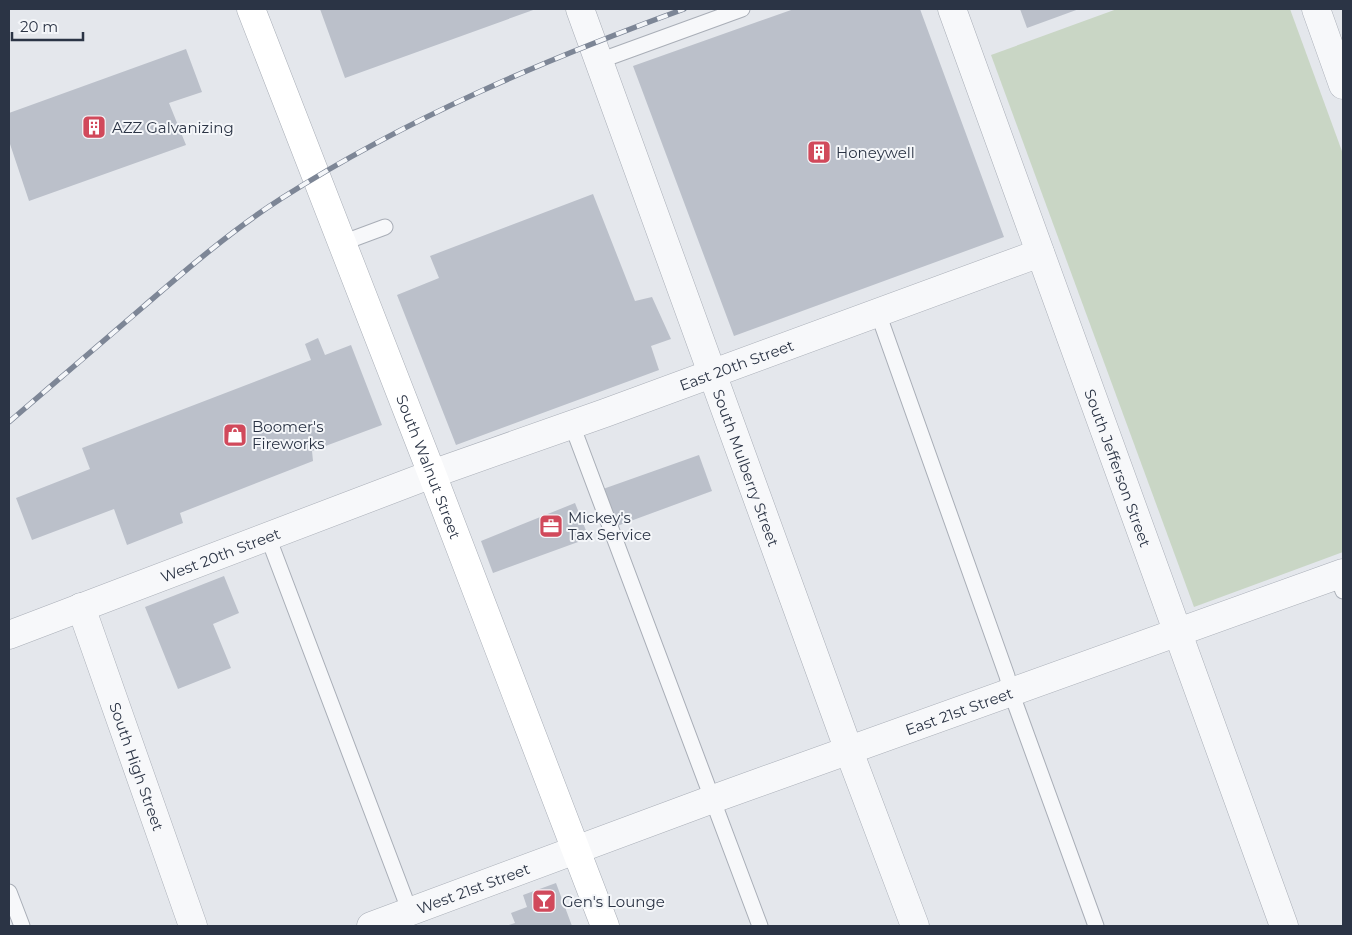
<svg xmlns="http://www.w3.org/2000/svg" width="1352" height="935" font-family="Montserrat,sans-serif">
	<rect width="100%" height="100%" fill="#e4e7ec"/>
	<!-- green -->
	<path fill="#c9d6c5" d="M1117,9H1290L1343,154V552L1194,607L991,55Z"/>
	<!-- building -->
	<path fill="#bbc0ca" d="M320,9H536L345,78Z
		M794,9H920L1004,237L734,336L633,66Z
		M1020,9H1079L1027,28Z
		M186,49L202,92L169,103L186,145L29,201L9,141V113Z
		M593,194L635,301L652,297L671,339L651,346L659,370L456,445L397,295L439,278L430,256Z
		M318,338L325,355L351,345L382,425L312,451L313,461L180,513L183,523L127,545L114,509L32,540L16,498L90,469L82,448L311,360L305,344Z
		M699,455L712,491L617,526L603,489Z
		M575,503L589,538L493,573L481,541Z
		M224,576L239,613L213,624L231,668L178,689L145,607Z
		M556,883L572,926H506L515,923L511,913L527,907L523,895Z"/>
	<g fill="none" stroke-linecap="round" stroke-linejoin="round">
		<!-- service casing -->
		<g stroke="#a9aeb7" stroke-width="17">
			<path id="service" d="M599,61L742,9
				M342,243L385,227
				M878,313L1007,676L1011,692L1096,926
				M572,425L760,926
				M268,537L410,912
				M1337,575L1343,591
				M9,892L22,926"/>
		</g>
		<!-- minor casing -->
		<g stroke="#a9aeb7" stroke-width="29">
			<g id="minor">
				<path id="s1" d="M580,9L849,751L915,926"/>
				<path id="s2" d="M952,9L1284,926"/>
				<path d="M1316,9L1343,85"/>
				<path id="s3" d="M81,607L193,926"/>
				<path id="s4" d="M9,635L432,474L605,413L1040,253"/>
				<path id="s5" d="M371,926L713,799L1343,573"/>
			</g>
		</g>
		<!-- secondary casing -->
		<g stroke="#a9aeb7" stroke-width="29">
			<g id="secondary">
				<path id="s6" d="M251,9L432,474L605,926"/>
			</g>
		</g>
		<!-- service -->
		<use href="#service" stroke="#f7f8fa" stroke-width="15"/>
		<!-- minor -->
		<use href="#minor" stroke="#f7f8fa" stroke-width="28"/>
		<!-- secondary -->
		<use href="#secondary" stroke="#fff" stroke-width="28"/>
		<!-- rail casing -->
		<g stroke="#7d8696" stroke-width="5.5">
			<path id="rail" d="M9,422C53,384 98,346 143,307C187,269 232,230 282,198C408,118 544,60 684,9"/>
		</g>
		<!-- rail -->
		<use href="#rail" stroke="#f4f6f9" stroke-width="4" stroke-dasharray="11" stroke-linecap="butt"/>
	</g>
	<!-- icons -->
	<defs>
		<g id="building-square" transform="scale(1.25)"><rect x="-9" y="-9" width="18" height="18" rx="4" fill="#d1495b" stroke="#f4f6f9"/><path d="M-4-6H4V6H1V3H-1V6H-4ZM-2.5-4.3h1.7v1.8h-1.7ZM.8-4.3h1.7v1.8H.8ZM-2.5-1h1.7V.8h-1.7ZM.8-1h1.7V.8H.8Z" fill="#fff"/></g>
		<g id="shop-square" transform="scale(1.25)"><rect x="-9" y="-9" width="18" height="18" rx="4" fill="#d1495b" stroke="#f4f6f9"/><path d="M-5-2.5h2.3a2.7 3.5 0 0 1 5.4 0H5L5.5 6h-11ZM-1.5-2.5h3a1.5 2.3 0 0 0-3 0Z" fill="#fff"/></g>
		<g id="office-square" transform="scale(1.25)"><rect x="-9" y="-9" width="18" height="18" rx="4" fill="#d1495b" stroke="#f4f6f9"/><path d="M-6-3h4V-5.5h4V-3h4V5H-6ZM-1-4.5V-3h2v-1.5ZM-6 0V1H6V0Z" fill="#fff"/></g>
		<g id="bar-square" transform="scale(1.25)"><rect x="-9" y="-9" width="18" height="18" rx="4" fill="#d1495b" stroke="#f4f6f9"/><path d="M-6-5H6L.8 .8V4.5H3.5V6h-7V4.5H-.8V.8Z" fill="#fff"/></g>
	</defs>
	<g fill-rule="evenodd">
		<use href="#building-square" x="94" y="127"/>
		<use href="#building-square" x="819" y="152"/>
		<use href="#shop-square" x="235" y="435"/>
		<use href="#office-square" x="551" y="526"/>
		<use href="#bar-square" x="544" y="901"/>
	</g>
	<g text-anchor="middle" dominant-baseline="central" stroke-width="4" stroke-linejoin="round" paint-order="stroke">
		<!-- poi labels -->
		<g font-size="15" fill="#2b3445" stroke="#f4f6f9" text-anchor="start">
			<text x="112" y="127">AZZ Galvanizing</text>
			<text x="836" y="152">Honeywell</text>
			<text x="252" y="426">Boomer's<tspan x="252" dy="17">Fireworks</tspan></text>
			<text x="568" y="517">Mickey's<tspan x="568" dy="17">Tax Service</tspan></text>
			<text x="562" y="901">Gen's Lounge</text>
		</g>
		<!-- street labels -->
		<g font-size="15" fill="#2b3445" stroke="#f4f6f9">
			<text stroke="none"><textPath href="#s4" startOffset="776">East 20th Street</textPath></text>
			<text stroke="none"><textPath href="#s6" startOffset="491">South Walnut Street</textPath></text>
			<text stroke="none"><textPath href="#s1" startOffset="488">South Mulberry Street</textPath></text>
			<text stroke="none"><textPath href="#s2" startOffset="488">South Jefferson Street</textPath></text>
			<text stroke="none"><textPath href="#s4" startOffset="226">West 20th Street</textPath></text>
			<text stroke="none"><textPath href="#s5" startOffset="626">East 21st Street</textPath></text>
			<text stroke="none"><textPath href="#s3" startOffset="169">South High Street</textPath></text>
			<text stroke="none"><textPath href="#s5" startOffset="109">West 21st Street</textPath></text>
		</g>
	</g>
	<!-- border -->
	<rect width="1352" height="935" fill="none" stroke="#2b3445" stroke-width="20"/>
	<!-- scale -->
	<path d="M12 32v8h71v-8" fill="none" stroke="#2b3445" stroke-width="2.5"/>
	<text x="20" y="32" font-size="15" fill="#2b3445" stroke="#f4f6f9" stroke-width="4" paint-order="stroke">20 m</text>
</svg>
